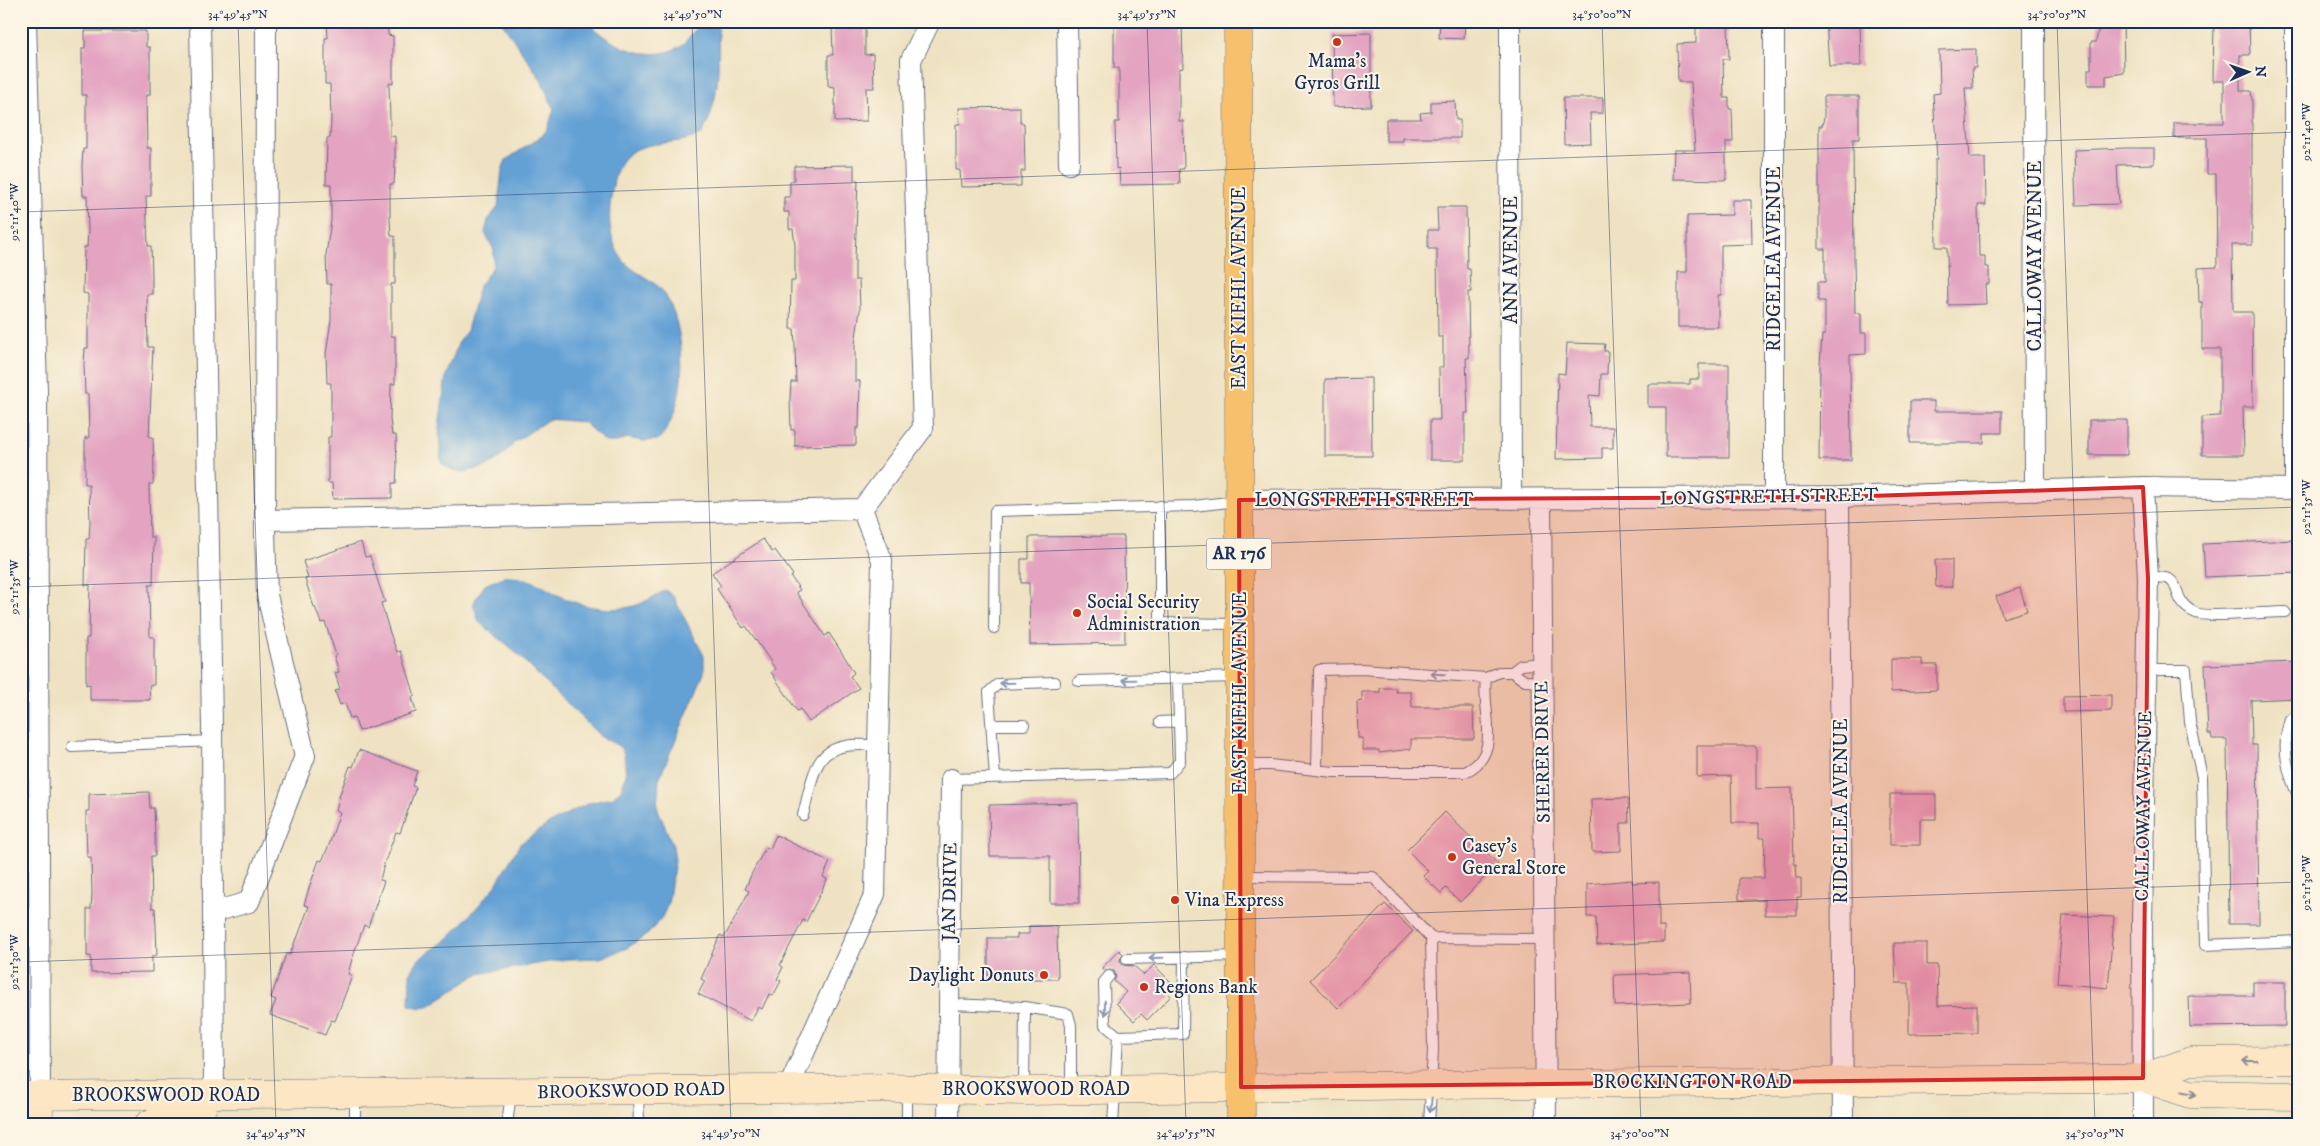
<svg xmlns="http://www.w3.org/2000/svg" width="2320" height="1146" font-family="'IM FELL DW Pica',serif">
	<rect width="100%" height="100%" fill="#fcf5e5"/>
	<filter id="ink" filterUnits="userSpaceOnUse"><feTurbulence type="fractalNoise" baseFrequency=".02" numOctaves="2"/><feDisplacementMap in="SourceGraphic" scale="10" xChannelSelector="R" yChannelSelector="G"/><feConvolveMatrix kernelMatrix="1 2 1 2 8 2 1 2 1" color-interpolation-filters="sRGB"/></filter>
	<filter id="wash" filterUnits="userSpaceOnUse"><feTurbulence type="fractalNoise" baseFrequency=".0096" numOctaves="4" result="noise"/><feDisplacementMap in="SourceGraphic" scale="20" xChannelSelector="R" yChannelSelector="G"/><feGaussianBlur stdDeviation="1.12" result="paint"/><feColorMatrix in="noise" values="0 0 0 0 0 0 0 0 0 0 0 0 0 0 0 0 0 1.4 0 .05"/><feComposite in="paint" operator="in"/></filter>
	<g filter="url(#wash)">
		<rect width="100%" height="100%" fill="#efe2c2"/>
		<!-- water -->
		<path fill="#63a1d5" stroke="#3f689a" d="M501,21H587C607,45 649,64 679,47C692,39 697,18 715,22L718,29C719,66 720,101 702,134C679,147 647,138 626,156C617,164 614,179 612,191C607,219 608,252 634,270C645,278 656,282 664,293C688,329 689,409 658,440L643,441L627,438L617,442H606L583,422L549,419L515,442L501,457L485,467L464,472L452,470L441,463L439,427L446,376L460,339L467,331L479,286L493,267L494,250L485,233L488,220L498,207L502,170L506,160L542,136L548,128L554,109L540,78Z
			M503,577C537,576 543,590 571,601C592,609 623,613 644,602C651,599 658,594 665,590L673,596L704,656V673L659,779L657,807L673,846L675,860L668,904L662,917L648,934L627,948L600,958L566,959L478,974L430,1005L421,1008L409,1005L410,972L419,959L445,941L463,923L494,888L520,844L550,823L589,803L612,798L621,790L626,776L624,753L619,746L601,737L510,647L479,622L473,603L485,585Z"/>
		<g id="blocks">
			<!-- building -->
			<path fill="#e3a3c1" d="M327,21H388V35L393,36V83H389L390,120V137L395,136V167L394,184H390V220L391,236H395V284H391V336H395V384H391L390,419L392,435H396L397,466L396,483H392V498L333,499L332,483H328V437H331V383H327L326,354L331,320V284H327L326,254L331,221V184H326L327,138H330L331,121L330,84H325V38H328Z
				M1114,21H1182L1183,68L1179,69V121H1183L1184,169H1179L1180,184L1120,185L1119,168L1116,169L1115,122H1119V68H1114Z
				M1440,21H1465L1464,39L1439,38Z
				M1696,21H1728L1729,59H1723L1724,98H1729V109H1732L1733,142H1726V180L1673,179L1674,150H1695L1691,82H1678L1677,44L1696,43Z
				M1826,21H1860L1861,66H1829Z
				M2100,21H2123L2124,73L2106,76V85H2088V69H2091V42H2096Z
				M2214,21H2249L2250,55H2240V91H2251L2252,100V245H2232L2233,312H2252L2253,407H2243L2244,455H2202V417L2220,416V349H2202V302H2199L2198,268L2217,267L2216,174H2207V138H2174V123H2224V81H2213Z
				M832,25H865V55L873,54L874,88H866L867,121L835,122V87L828,86V55H833Z
				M85,31H146V47H150V95H146L147,148H151V196H146L148,246H151L152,276V294H147L148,347H153L149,437H153L154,467L153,484H149L150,537H154L153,585H149L150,637H154V685H149L150,700H90V684L86,685V638H89L90,585H85L86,539H89L90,522L89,484H85V438H89L88,394H85L84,365L85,348H88V294L83,293L84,247H87L88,230L87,196H83L82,166L83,149H86V95H82V48H85Z
				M1371,33V106L1333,107L1332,34Z
				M1976,49V68H1972L1973,88H1965L1970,158H1985L1986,205H1978L1979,256H1985V267H1989V284H1985L1986,304L1948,305L1947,247H1936L1935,159H1937L1933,94L1940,93L1939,50Z
				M1824,96H1859V139H1853L1854,258L1855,313H1861V333H1866V354L1850,355L1851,460H1819L1820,365L1822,335H1825V301H1818V282H1825V249H1819V126H1822L1824,117Z
				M1563,98H1603V113H1590L1591,143L1564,144Z
				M1455,101L1456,120H1460V138H1403V141H1386V119H1421L1420,113L1431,112V102Z
				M1020,107V123H1024L1025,171H1021V186L961,187L960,170H956V124H960L959,108Z
				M2126,148H2154V164L2117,165L2119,204L2076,205L2074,150Z
				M854,165V180H858L855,258V280H859L860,310L855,344V381H860L859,428H856V445L795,446V430H791L790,398L791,382H796L795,345L794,329H790L791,281H795V245L793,229H789V212H784V197H790V181H794V166Z
				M1732,200H1751L1752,244L1721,245V295H1718V327H1678V272H1687V216L1732,215Z
				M1437,207H1466L1467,269H1470L1471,292H1468L1469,358H1466L1468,413H1465V460H1430V420H1440L1439,367H1443V337H1438L1437,249H1428V230H1438Z
				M1567,343L1605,344L1604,351H1608L1607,374H1601L1600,396L1589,395L1590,427H1613V448H1602V458L1556,459L1558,373L1565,374Z
				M1699,364H1729V457H1666V407H1648V384H1690V379H1699Z
				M1371,378L1372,456H1325V379Z
				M1910,401H1934V411H2002V433H1984V443H1910Z
				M2089,420H2127V455H2089Z
				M1124,536L1125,643L1030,645L1029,583H1021V559H1029V537Z
				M763,539L772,552L775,550L793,575L791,577L800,590L796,592L825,636L829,633L846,659L854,673L850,676L859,688L809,722L800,709L797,711L771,672L775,669L767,656L746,626L743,628L717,589L721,586L712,573Z
				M2296,540L2298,573L2205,577L2203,544Z
				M361,542L365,557L370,556L379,585L385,602L381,603L390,633L397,652L401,651L415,696L412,697L416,712L359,731L354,717L350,718L345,703L340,705L335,691L340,689L335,673L339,672L334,656L336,655L325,622L321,623L315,607H314L305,579L308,578L303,561Z
				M1935,560H1952V587H1936Z
				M2020,588L2027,611L2003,618L1996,596Z
				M1891,659H1922V665H1937V690L1891,692Z
				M2299,662V698L2251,700L2252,745H2257L2259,924H2229L2227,739H2212L2211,734H2208L2205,665Z
				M1380,688H1396V692H1411L1412,707H1473L1474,739H1411V749L1379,753V750H1363V738H1358L1357,702L1362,701V692H1380Z
				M2111,695V711L2063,712V696Z
				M1697,746H1756V789L1792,788L1794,864H1796L1797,878H1801V897H1797V915H1765V900H1739V878H1764L1765,838H1759V823H1732L1731,776L1697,777Z
				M359,750L417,771L412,786L416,787L400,833L396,832L384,864L380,880L384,881L368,927L364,925L352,959L348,974L352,976L335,1021L331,1020L325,1035L270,1015L276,1000L271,998L286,954L290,955L296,938L297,939L309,906L304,905L309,888L319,860L322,861L329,845L340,812L336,811L340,794L350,766L353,767Z
				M149,792L150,808H154L155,839V856H151L152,908H155L156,926L157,955L152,956V972L91,973V956H87V909H91L92,894L91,857H87L86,827V811H89V794Z
				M1890,794H1936V819H1920V845H1890Z
				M1628,798L1629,823H1621V851L1592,852L1591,799Z
				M1078,803L1079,903H1050V856H990L989,805Z
				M1445,812L1498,864L1460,902L1446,888L1441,893L1423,876L1428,871L1407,850Z
				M776,835L830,862L823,877L827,879L820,894L806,922L803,920L780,965L783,967L777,979L781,981L773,996L769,994L762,1009L758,1007L751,1021L698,994L705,981L701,979L720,935L724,937L732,924L749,891L745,889L752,873L766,847L770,849Z
				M1632,880V883L1659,882V927H1664V942L1597,945L1596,917H1587V884Z
				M1385,904L1413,931L1338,1008L1310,980Z
				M2063,915L2114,917L2108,988L2057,983Z
				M1029,926H1057L1058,979H988V938H1017V934H1029Z
				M1894,943H1927V965H1937L1938,1006L1977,1005V1033L1909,1034V983H1896Z
				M1119,950L1123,954L1120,960L1123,965L1134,966L1144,975L1154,965L1172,983L1165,990L1171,996L1147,1020L1141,1014L1134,1021L1116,1003L1126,992L1114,981L1116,977L1114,971L1110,969L1104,971L1102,968Z
				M1690,972L1691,1003L1615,1006L1614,975Z
				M2253,982H2285V1026L2190,1027L2189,996H2253Z"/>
		</g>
	</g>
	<g filter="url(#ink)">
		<use href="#blocks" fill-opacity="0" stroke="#656e81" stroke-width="1"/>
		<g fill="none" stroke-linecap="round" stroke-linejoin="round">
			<!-- service casing -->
			<g stroke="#656e81" stroke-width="12">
				<path id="service" d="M21,390H37
					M1160,506V623L1238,624
					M21,542L39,543
					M2148,578C2190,572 2165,600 2196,613C2206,618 2269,612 2285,612
					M994,628L995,511L1193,506L1238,501
					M1542,663L1521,665L1512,672L1525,681L1542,682
					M2146,670H2186L2190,722L2202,777L2205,945L2299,941
					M1079,681L1238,677
					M21,699L38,698
					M2299,715L2290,720C2281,745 2287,774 2299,797
					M1160,722L1179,721
					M992,725H1024
					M72,747L212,741
					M1241,765H1270L1334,772H1465C1504,754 1481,711 1486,678L1499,672H1512
					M1317,770L1319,670L1362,669L1486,678
					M995,778L989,692L998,684L1055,682
					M951,779L1170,773L1180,761L1178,679
					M803,815C816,764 815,739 878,746
					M1241,876L1373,877L1431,938L1544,939
					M1127,959L1239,956
					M1109,976L1104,982L1105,1025L1118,1036L1183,1034L1184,957
					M949,1004L1025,1007
					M907,1088V1125
					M1024,1090L1025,1007L1068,1014L1071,1025V1089
					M638,1092L639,1125
					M355,1095V1125
					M507,1125L511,1093
					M1113,1125L1118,1036
					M1429,1125L1433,1050L1431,938"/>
			</g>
			<!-- minor casing -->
			<g stroke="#656e81" stroke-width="22">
				<path id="minor" d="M26,21L37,390L40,1095
					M200,21L212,725L214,1094
					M1067,21L1069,164
					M1510,21L1511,499
					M2034,21L2035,491
					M2295,21V489
					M2143,487L2148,578L2142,923L2143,1125
					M1774,497V21
					M1839,497L1843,1125
					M1541,499L1546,1125
					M1239,500L1839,497L2143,487L2299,489
					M265,520L862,509
					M213,912L249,902L305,756L267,595L265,532L266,21
					M788,1089L875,894L882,560L862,509L923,428L911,60L930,21
					M948,1125L951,779"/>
			</g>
			<!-- secondary casing -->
			<g stroke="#656e81" stroke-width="29">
				<path id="secondary" d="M2143,1078L2190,1094L2299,1096
					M21,1096L884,1088L1027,1091L1433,1085L2103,1079L2143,1078L2191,1061L2299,1060
					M38,1125L40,1095
					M148,1125L168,1114L203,1106"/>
			</g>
			<!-- primary casing -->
			<g stroke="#656e81" stroke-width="29">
				<path id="primary" d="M1238,21L1241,1125"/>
			</g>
			<!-- service -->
			<use href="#service" stroke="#fff" stroke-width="10"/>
			<!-- minor -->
			<use href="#minor" stroke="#fff" stroke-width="20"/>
			<!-- secondary -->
			<use href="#secondary" stroke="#fce6c4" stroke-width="28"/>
			<!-- primary -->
			<use href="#primary" stroke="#f7c06c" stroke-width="28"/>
		</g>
		<!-- one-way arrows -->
		<defs><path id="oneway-shaft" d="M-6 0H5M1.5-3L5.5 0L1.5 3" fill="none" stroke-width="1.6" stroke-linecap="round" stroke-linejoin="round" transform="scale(1.25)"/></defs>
		<g stroke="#8d97ae">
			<use href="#oneway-shaft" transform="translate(1438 674) rotate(-176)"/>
			<use href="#oneway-shaft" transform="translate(1129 680) rotate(179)"/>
			<use href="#oneway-shaft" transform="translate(1007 683) rotate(178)"/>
			<use href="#oneway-shaft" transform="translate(1156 958) rotate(179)"/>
			<use href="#oneway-shaft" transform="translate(1105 1008) rotate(89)"/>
			<use href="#oneway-shaft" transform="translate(1431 1105) rotate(96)"/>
		</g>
		<g stroke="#8c8a91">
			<use href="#oneway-shaft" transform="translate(2250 1061) rotate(180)"/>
			<use href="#oneway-shaft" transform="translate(2189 1093) rotate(11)"/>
		</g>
	</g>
	<!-- marked area -->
	<path fill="#d62828" fill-opacity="0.2" stroke="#d62828" stroke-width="4" stroke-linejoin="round" d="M2143,487L2148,578L2143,1078L1241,1087L1239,500L1839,497Z"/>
	<!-- ticks -->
	<path fill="none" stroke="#1b2f5e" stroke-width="1" stroke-opacity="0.45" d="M238,21L276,1125M692,21L731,1125M1147,21L1186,1125M1602,21L1641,1125M2057,21L2095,1125M21,212L2299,132M21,587L2299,507M21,962L2299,882"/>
	<!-- markers -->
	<g fill="#c8321e" stroke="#fcf5e5" stroke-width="2">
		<circle cx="1337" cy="42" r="5"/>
		<circle cx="1077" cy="613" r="5"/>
		<circle cx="1452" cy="857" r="5"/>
		<circle cx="1175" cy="900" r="5"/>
		<circle cx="1044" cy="975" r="5"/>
		<circle cx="1144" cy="987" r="5"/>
	</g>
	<g text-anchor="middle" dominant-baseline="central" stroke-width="4" stroke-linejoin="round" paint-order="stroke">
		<!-- shield labels -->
		<rect fill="#fcf5e5" stroke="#5e6a86" stroke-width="1" x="1206.5" y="538.5" width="65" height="31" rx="4"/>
		<g font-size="18" font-weight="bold" fill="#1b2f5e">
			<text x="1239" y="554">AR 176</text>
		</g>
		<!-- poi labels -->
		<g font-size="19" fill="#1b2f5e" stroke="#fcf5e5" text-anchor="start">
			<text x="1337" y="61" text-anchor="middle">Mama's<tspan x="1337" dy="22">Gyros Grill</tspan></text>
			<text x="1087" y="602">Social Security<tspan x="1087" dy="22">Administration</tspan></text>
			<text x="1462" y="846">Casey's<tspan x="1462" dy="22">General Store</tspan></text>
			<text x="1185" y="900">Vina Express</text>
			<text x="1034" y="975" text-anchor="end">Daylight Donuts</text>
			<text x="1154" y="987">Regions Bank</text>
		</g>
		<!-- street labels -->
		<g font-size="19" fill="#1b2f5e" stroke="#fcf5e5">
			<text transform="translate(2035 256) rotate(-90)">CALLOWAY AVENUE</text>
			<text transform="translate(1774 259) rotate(-90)">RIDGELEA AVENUE</text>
			<text transform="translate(1511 260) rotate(-90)">ANN AVENUE</text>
			<text transform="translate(1239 288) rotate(-90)">EAST KIEHL AVENUE</text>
			<text transform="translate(1769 497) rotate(-1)">LONGSTRETH STREET</text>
			<text x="1364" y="500">LONGSTRETH STREET</text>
			<text transform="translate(1240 693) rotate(-90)">EAST KIEHL AVENUE</text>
			<text transform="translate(1543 752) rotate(-91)">SHERER DRIVE</text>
			<text transform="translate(2144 806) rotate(-89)">CALLOWAY AVENUE</text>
			<text transform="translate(1841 811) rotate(-90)">RIDGELEA AVENUE</text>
			<text transform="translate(950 892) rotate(-89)">JAN DRIVE</text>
			<text x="1692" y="1082">BROCKINGTON ROAD</text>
			<text x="1036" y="1089">BROOKSWOOD ROAD</text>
			<text transform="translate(631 1091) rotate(-1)">BROOKSWOOD ROAD</text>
			<text x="166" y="1095">BROOKSWOOD ROAD</text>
		</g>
	</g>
	<!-- margin -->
	<rect width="2320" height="1146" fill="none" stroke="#fcf5e5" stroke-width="55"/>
	<!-- north arrow -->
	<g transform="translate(2248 72) rotate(88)" stroke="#fcf5e5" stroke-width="4" paint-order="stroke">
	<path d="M0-4L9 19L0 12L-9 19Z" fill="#1b2f5e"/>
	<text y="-8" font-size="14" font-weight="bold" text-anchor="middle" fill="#1b2f5e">N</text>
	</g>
	<rect x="28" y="28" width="2264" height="1090" fill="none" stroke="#1b2f5e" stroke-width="2"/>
	<g font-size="12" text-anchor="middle" fill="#1b2f5e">
		<text x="238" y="18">34°49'45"N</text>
		<text x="693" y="18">34°49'50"N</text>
		<text x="1147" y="18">34°49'55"N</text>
		<text x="1602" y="18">34°50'00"N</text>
		<text x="2057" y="18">34°50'05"N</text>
		<text transform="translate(2306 132) rotate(-90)" y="4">92°11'40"W</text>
		<text transform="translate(14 212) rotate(-90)" y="4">92°11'40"W</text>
		<text transform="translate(2306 507) rotate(-90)" y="4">92°11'35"W</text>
		<text transform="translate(14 587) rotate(-90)" y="4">92°11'35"W</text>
		<text transform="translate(2306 883) rotate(-90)" y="4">92°11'30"W</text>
		<text transform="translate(14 962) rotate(-90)" y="4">92°11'30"W</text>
		<text x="276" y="1137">34°49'45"N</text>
		<text x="731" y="1137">34°49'50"N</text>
		<text x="1186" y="1137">34°49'55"N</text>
		<text x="1640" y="1137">34°50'00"N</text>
		<text x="2095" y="1137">34°50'05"N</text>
	</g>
</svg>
